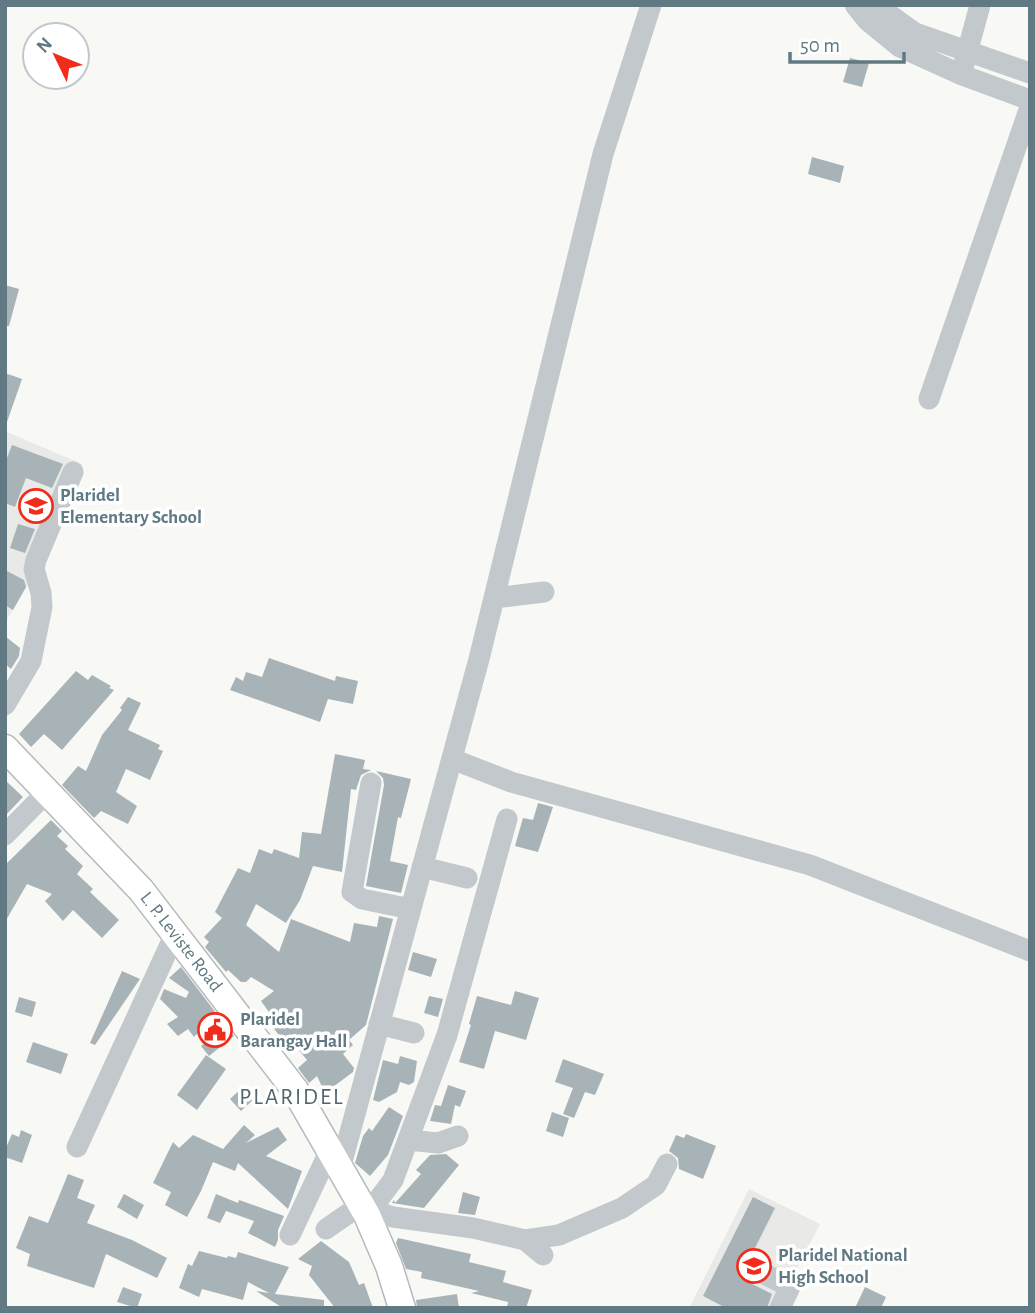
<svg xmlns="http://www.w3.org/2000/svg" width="1035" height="1313" font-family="'Alegreya Sans',sans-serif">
	<rect width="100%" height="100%" fill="#f8f8f5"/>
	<!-- built -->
	<path fill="#e9e9e8" d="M7,432L82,464L50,548L5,623Z
		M749,1189L820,1224L777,1308H689Z"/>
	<!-- building -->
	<path fill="#a7b3b7" d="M850,58L869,63L862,87L843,82Z
		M812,157L844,166L840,183L808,174Z
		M5,285L19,289L9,326H5Z
		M5,373L22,379L7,422H5Z
		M12,445L63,464L52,488L26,478L15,507L5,503V463Z
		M18,524L35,529L25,553L10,548Z
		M5,570L24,580L26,587L13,610L5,605Z
		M5,636L20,648L19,656L11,669L5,664Z
		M269,658L335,681L336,676L358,681L353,704L328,699L320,722L230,690L236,677L243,681L246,672L262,677Z
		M76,671L88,680L92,675L111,686L109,688L114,690L62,750L44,734L31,747L19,734Z
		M128,697L141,703L128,730L160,745L158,749L163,751L150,780L126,769L116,792L137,806L128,824L101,811L94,818L62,785L78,766L86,771L102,735L122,710L120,708Z
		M335,754L365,760L363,769L371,770L361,775L356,790L351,789L342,872L313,866L300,900L286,923L256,904L246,925L279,952L291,919L350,942L354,923L377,927L379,916L393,919L366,1025L349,1040L353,1045L343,1054L354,1068L353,1072L325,1093L317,1076L309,1083L298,1068L307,1060L290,1039L285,1043L264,1016L269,1012L261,1001L274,991L251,977L246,982H241L228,970L226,972L205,947L209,942L204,937L222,918L215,912L238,868L250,873L259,849L272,854L274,849L299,858L302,832L321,834Z
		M376,771L411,779L401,818L398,817L390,861L408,865L401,893L366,886L384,785L383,778Z
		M5,780L23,797L5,816Z
		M538,803L553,807L538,852L515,846L523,818L533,820Z
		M51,820L62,831L57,836L68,846L65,849L83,866L77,874L93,889L90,892L119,920L102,938L73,910L63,921L45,901L52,894L27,884L5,922V865Z
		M413,952L437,959L431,977L408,970Z
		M181,967L216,1013L194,1037L188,1029L178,1036L167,1024L178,1017L160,999L164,989L186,998L189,992L169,978Z
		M122,971L140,979L95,1045L90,1043Z
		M515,991L539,998L526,1040L495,1031L484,1069L459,1062L471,1025L469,1024L477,996L511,1005Z
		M429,996L443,999L438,1017L424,1013Z
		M19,997L36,1002L32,1017L15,1012Z
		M226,1027L234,1036L209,1056L201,1046Z
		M33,1042L68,1054L61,1074L26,1062Z
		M206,1055L226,1069L197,1110L177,1095Z
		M400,1056L417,1061L414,1082L409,1085L400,1082L397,1092L379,1102L373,1100L383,1060L398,1064Z
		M563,1059L604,1074L595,1095L585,1092L574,1118L563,1114L573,1088L555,1082Z
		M448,1085L466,1091L460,1107L455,1105L451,1124L430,1121L435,1105L441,1106Z
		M243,1087L254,1099L241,1111L230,1099Z
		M389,1107L403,1116L388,1155L370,1176L355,1163L363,1136L369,1128L372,1131Z
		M552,1112L569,1118L563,1137L546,1131Z
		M244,1125L255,1135L246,1143L278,1127L287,1140L266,1156L302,1171L288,1209L238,1163L235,1171L213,1162L201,1191L187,1217L165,1205L171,1192L153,1183L173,1142L179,1148L193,1135L223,1149Z
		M21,1130L32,1135L22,1163L5,1157V1150L12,1134L19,1137Z
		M686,1134L716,1146L703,1179L679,1169L678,1158L669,1151L676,1135L684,1138Z
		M446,1154L459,1165L424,1208L392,1203L394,1200L395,1203L421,1174L416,1170L430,1155Z
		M68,1174L84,1180L77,1198L95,1205L87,1223L132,1240L167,1258L157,1278L106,1254L94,1288L27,1266L30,1254L16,1248L29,1216L48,1223Z
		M463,1192L480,1197L475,1215L458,1213Z
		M124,1194L144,1205L137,1219L117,1207Z
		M216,1194L238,1203L239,1200L284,1216L278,1230V1240L275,1247L248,1233L254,1221L226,1211L220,1223L207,1218Z
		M753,1197L775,1208L740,1278L772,1294L767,1308H726L703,1296Z
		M398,1238L471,1254L469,1262L506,1271L503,1282L532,1290L526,1308H507L508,1302L471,1293L479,1291L421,1278L422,1272L406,1269L396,1243Z
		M321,1241L349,1262L359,1285L364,1283L373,1308H335L309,1275L312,1266L298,1259Z
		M199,1251L227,1258L228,1256L236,1258L238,1252L289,1267L275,1294L324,1300V1308H283L256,1291L269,1293L248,1282L243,1300L202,1289L199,1297L179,1288L188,1264L192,1266Z
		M123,1287L142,1294L137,1308L117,1302Z
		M865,1287L886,1297L881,1308H855Z
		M457,1294L459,1308H417L416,1300Z"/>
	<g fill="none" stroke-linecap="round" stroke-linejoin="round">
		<!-- major casing -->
		<g stroke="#b3babd" stroke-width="29">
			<path id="major" d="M5,748L141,890L295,1090L367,1215L389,1266L402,1308"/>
		</g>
		<!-- minor -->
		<path stroke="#c2c8cb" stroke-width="21" d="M855,5L867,20L900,47L962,75L1030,100
			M876,5L915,33L1030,73
			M964,64L980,5
			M929,399L1030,107
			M494,598L544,592
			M5,705L31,661L42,607L41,593L34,569L36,560L73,472
			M452,759L511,782L810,865L1030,951
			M371,783L352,892L362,899L411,909
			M5,835L47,792
			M422,867L467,878
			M379,1024L414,1033
			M408,1140L438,1143L458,1136
			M77,1147L175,934
			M340,1169L479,659L603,154L651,5
			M371,1210L393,1217L473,1228L525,1240L543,1255
			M367,1215L393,1180L447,1035L507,819
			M326,1229L362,1204
			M290,1235L330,1150
			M525,1240L559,1235L622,1208L656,1185L667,1164
			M757,1270L790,1287L780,1308"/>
		<!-- major -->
		<use href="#major" stroke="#fff" stroke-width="26"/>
	</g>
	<!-- icons -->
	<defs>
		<g id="school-ring" transform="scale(1.75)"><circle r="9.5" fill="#fff" stroke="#f12c1b" stroke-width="1.5"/><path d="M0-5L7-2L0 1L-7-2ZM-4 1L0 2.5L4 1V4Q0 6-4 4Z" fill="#f12c1b"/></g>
		<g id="civic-ring" transform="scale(1.75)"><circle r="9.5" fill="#fff" stroke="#f12c1b" stroke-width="1.5"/><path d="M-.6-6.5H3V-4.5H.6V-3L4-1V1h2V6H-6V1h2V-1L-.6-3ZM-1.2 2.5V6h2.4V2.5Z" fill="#f12c1b"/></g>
	</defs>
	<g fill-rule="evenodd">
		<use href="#school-ring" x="36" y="506"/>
		<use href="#civic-ring" x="215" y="1030"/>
		<use href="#school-ring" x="754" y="1266"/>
	</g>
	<g text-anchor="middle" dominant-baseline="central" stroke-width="7" stroke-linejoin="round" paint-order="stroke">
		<!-- poi labels -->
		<g font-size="19" font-weight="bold" fill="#607982" stroke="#fff" text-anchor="start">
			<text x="60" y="495">Plaridel<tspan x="60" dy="22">Elementary School</tspan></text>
			<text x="240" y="1019">Plaridel<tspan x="240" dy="22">Barangay Hall</tspan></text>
			<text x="778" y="1255">Plaridel National<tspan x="778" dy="22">High School</tspan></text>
		</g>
		<!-- street labels -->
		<g font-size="19" fill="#607982" stroke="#fff">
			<text transform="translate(181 942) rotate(52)">L. P. Leviste Road</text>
		</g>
		<!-- quarter labels -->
		<g font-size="23" letter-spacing="2" fill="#53656d" stroke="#fff">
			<text x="292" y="1097">PLARIDEL</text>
		</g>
	</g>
	<!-- border -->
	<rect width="1035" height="1313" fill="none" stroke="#607982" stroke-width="14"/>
	<!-- north arrow -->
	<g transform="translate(56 56) rotate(313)"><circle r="33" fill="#ffffff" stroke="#bfc9cd" stroke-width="2"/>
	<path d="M0-5L12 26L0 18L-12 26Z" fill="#f12c1b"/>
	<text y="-10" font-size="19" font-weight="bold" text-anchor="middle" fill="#607982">N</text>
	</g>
	<!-- scale -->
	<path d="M790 52v10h114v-10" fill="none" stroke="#607982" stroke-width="3.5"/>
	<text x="800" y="52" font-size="21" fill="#607982" stroke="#ffffff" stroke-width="5" paint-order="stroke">50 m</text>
</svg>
